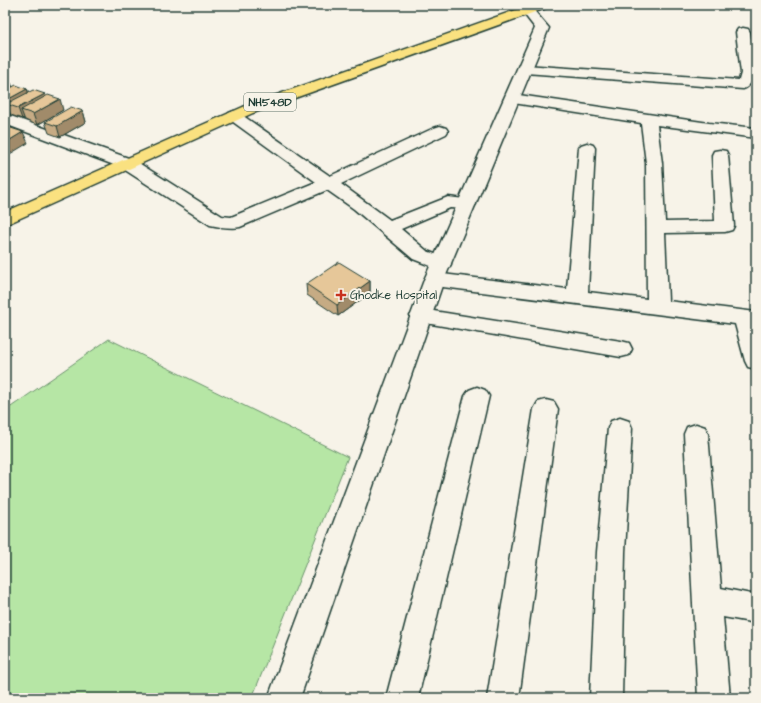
<svg xmlns="http://www.w3.org/2000/svg" width="761" height="703" font-family="'Architects Daughter',sans-serif">
	<rect width="100%" height="100%" fill="#f7f3e8"/>
	<filter id="ink" filterUnits="userSpaceOnUse"><feTurbulence type="fractalNoise" baseFrequency=".025" numOctaves="2"/><feDisplacementMap in="SourceGraphic" scale="8" xChannelSelector="R" yChannelSelector="G"/><feConvolveMatrix kernelMatrix="1 2 1 2 8 2 1 2 1" color-interpolation-filters="sRGB"/></filter>
	<g filter="url(#ink)">
		<!-- green -->
		<path fill="#b6e6a5" stroke="#6a926c" d="M109,339L348,457L252,698H5V411Z"/>
		<g fill="none" stroke-linecap="round" stroke-linejoin="round">
			<!-- street casing -->
			<g stroke="#1f3d34" stroke-width="3">
				<path id="street" d="M743,28L748,29L750,32C752,48 761,84 743,89L525,73L520,72L518,69L520,66L525,65L739,80L741,73L736,32L738,29Z
					M512,94L709,123L756,128V138L657,125L662,163L665,222L715,221L712,155L714,151L720,150L726,151L728,155L734,226L732,230L725,232L665,233L668,301L756,312V369L748,367L745,361L735,324L427,285L424,280L427,275L434,273L567,289L579,148L581,145L587,143L593,145L595,148L588,292L647,299L646,163L641,123L507,102L504,99L507,96Z
					M234,111L239,113L330,176L434,128L440,126L446,128L448,131L446,134L341,184L390,220L448,197L473,200L476,204L473,208L467,209L450,208L401,229L427,251L448,259L451,264L448,269L441,270L413,259L354,209L327,190L240,227C230,229 220,227 210,225L122,168L5,124V114L134,160L222,216L231,217L316,182L229,119L226,116L229,113Z
					M421,309L621,341L629,343L632,349L629,355L621,357L414,321L410,316L414,311Z
					M477,387L485,390L489,396L418,698H386L465,396L469,390Z
					M546,400L554,402L558,409L519,698H487L534,409L538,402Z
					M620,418L629,421L632,428L625,552L622,698H590L597,552L608,428L611,421Z
					M696,424L705,427L708,434L721,588L756,595V623L723,617L730,698H698L684,434L687,427Z"/>
			</g>
			<!-- secondary casing -->
			<g stroke="#1f3d34" stroke-width="3">
				<path id="secondary" d="M527,6L531,7L549,28L444,280L300,698H268L424,280L535,28L521,10L523,7Z"/>
			</g>
			<!-- highway casing -->
			<g stroke="#1f3d34" stroke-width="3">
				<path id="highway" d="M530,5H548L546,8L253,113L5,225V212L243,107Z"/>
			</g>
			<!-- street -->
			<use href="#street" fill="#f7f3e8" fill-rule="evenodd"/>
			<!-- secondary -->
			<use href="#secondary" fill="#f7f3e8" fill-rule="evenodd"/>
			<!-- highway -->
			<use href="#highway" fill="#fae180" fill-rule="evenodd"/>
		</g>
		<!-- wall -->
		<path fill="#c6ab84" stroke="#1f3d34" d="M5,81L11,83L12,87L27,89L29,92L45,97L63,110L37,125L25,120L24,118L22,119L11,115L9,111L5,114Z
			M83,111L86,122L60,137L49,133L45,122Z
			M370,281V293L338,316L307,295L306,284Z"/>
		<!-- shaded-wall -->
		<path fill="#a18b6b" stroke="#1f3d34" d="M11,83L15,93L5,98V86Z
			M27,89L31,100L6,104L9,111L5,114V101Z
			M45,94L48,105L21,110L24,118L22,119L18,108Z
			M60,99L63,110L37,125L33,114Z
			M83,111L86,122L60,137L57,126Z
			M23,132L28,143L5,157V143Z
			M5,167L10,178L5,181Z
			M370,281V293L338,316L337,305Z"/>
		<!-- building -->
		<path fill="#e6c799" stroke="#1f3d34" d="M5,81L11,83L5,86Z
			M16,85L27,89L5,101V91Z
			M33,90L45,94L18,108L6,104Z
			M48,95L60,99L33,114L21,110Z
			M71,107L83,111L57,126L45,122Z
			M5,126L23,132L5,143Z
			M339,262L370,281L337,305L306,284Z"/>
	</g>
	<!-- markers -->
	<path fill="#c8321e" stroke="#f7f3e8" stroke-width="1.5" d="M339 289h4v4h4v4h-4v4h-4v-4h-4v-4h4z"/>
	<g text-anchor="middle" dominant-baseline="central" stroke-width="4" stroke-linejoin="round" paint-order="stroke">
		<!-- shield labels -->
		<rect fill="#f7f3e8" stroke="#60746a" stroke-width="1" x="244" y="93" width="52" height="18" rx="3"/>
		<g font-size="11" font-weight="bold" fill="#1f3d34">
			<text x="270" y="102">NH548D</text>
		</g>
		<!-- poi labels -->
		<g font-size="12" fill="#1f3d34" stroke="#f7f3e8" text-anchor="start">
			<text x="350" y="295">Ghodke Hospital</text>
		</g>
	</g>
	<!-- margin -->
	<rect width="761" height="703" fill="none" stroke="#f7f3e8" stroke-width="20"/>
	<rect x="10" y="10" width="741" height="683" fill="none" stroke="#1f3d34" stroke-width="1.5" filter="url(#ink)"/>
</svg>
